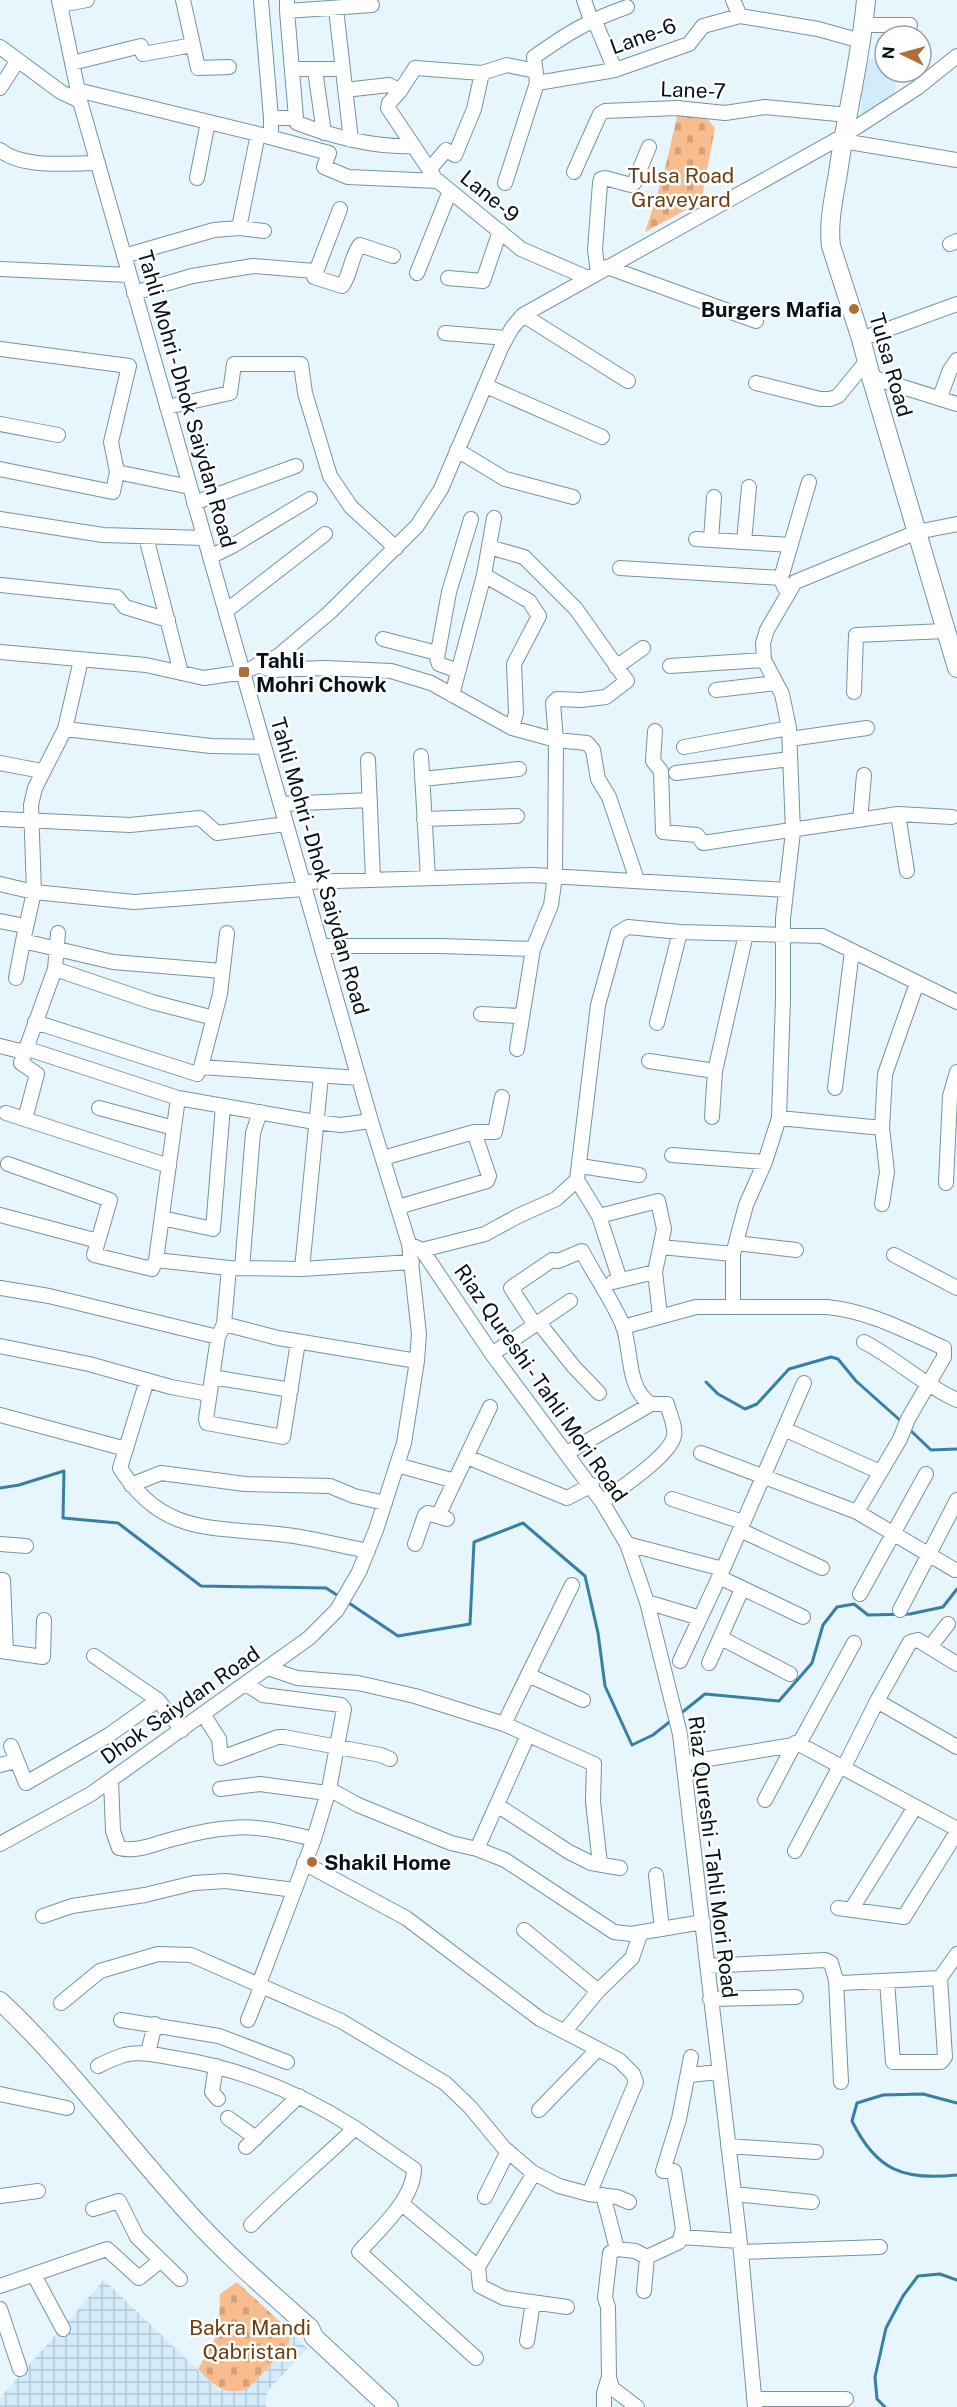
<svg xmlns="http://www.w3.org/2000/svg" width="957" height="2407" font-family="'Public Sans',sans-serif">
	<defs>
		<pattern id="industrial-grid" width="8" height="8" patternUnits="userSpaceOnUse" patternTransform="scale(1.5)"><rect width="8" height="8" fill="#d3ecfb"/><path d="M0 4h8M4 0v8" fill="none" stroke="#b4c9d6"/></pattern>
		<pattern id="cemetery-stones" width="16" height="16" patternUnits="userSpaceOnUse" patternTransform="scale(1.5)"><rect width="16" height="16" fill="#f9bd8d"/><path d="M2 7V4a2 2 0 0 1 4 0v3zM10 15v-3a2 2 0 0 1 4 0v3z" fill="#d4a179"/></pattern>
	</defs>
	<rect width="100%" height="100%" fill="#e7f5fd"/>
	<!-- built -->
	<path fill="#d3ecfb" d="M866,59L885,60V72H897L894,98L860,118Z"/>
	<!-- industrial -->
	<path fill="url(#industrial-grid)" d="M104,2280L219,2390H247L292,2333L307,2348L267,2392L266,2407H0V2398Z"/>
	<!-- cemetery -->
	<path fill="url(#cemetery-stones)" d="M679,108L700,110L715,128L701,202L645,232L664,173Z
		M237,2282L292,2333L288,2346L247,2390C220,2394 216,2387 198,2369L219,2331L220,2294Z"/>
	<g fill="none" stroke-linecap="round" stroke-linejoin="round">
		<!-- stream -->
		<path stroke="#3681a3" stroke-width="3" d="M706,1382L718,1394L745,1409L757,1404L789,1369L831,1357L838,1359L856,1381L902,1422
			M909,1429L931,1450L957,1449
			M0,1488L19,1485L64,1471L63,1518L118,1523L201,1586L326,1588L340,1597
			M346,1601L398,1636L470,1624L474,1542L523,1523L585,1576L598,1633L605,1686L632,1745L653,1735L672,1720
			M680,1714L705,1694L779,1701L812,1663L823,1625L837,1607L854,1604L868,1615L910,1614L943,1607L957,1589
			M957,2103L923,2094L883,2095L857,2103L852,2121C876,2170 903,2181 957,2175
			M885,2407L877,2399L875,2377L886,2328L903,2296L918,2276L940,2274L957,2280"/>
		<!-- minor casing -->
		<g stroke="#7394a5" stroke-width="16">
			<path id="minor" d="M261,0L271,118
				M287,0V11L372,5
				M584,0L591,20
				M733,0L740,16
				M60,5L87,0
				M336,9L351,140
				M287,11L296,118
				M594,19L615,70
				M864,25H910
				M193,45L198,68L229,67
				M0,47L61,92L80,101
				M72,63L141,46L143,54L193,45L183,0
				M293,69H342
				M315,70L324,133
				M537,83L615,70L689,44L703,26L740,16L818,29L861,41
				M0,88L18,60
				M77,90L258,134L329,153L324,167L348,177L438,181L521,249L588,278
				M345,90L389,85L400,91L415,68L482,73L507,65L535,71
				M400,91L389,103L388,108L433,175
				M271,137V118H296L297,123C334,137 374,148 414,146
				M843,141L957,160
				M0,150C23,169 69,163 98,163
				M429,170L446,150L455,155L474,109L482,73
				M574,172L600,114L605,111L677,108L725,113L765,107L848,115
				M197,178L208,122
				M505,183L537,83L534,57C568,33 587,21 627,7
				M340,209L314,277L342,286C351,275 350,258 360,245L393,256
				M239,228L258,134
				M950,244L957,241
				M124,256L214,230L239,228L264,231
				M607,267L756,321
				M0,269L129,275
				M417,273L450,191
				M598,273L595,250L600,183L601,179L605,178L631,185L634,183L649,147
				M448,278L483,281L500,231
				M134,293L192,276L253,266L314,271
				M523,315L628,381
				M445,333L506,338
				M861,339L957,304
				M0,349L129,366L111,442L117,472
				M871,377L957,404
				M756,383L820,399H830L838,396L866,362
				M486,386L602,437
				M940,397L950,370L957,360
				M167,407L230,393L234,364H301L305,393L330,476L351,507L396,548
				M0,424L58,435
				M457,450L505,479L573,497
				M0,469L113,492L117,472L190,487
				M194,503L296,466
				M0,519L103,535L204,538
				M146,537L181,673
				M696,539L791,545
				M711,540L714,497
				M744,542L749,487
				M489,547L524,557L576,609L627,681L606,697L581,700L557,699L553,703L556,740L555,876L551,905L533,949L517,1049
				M210,557L234,545L310,499
				M620,568L781,578
				M484,575L529,601L539,616L514,664L516,713L512,728
				M0,585L117,597L125,607L168,620
				M784,587L781,578L809,482
				M226,611L325,534
				M383,639L437,653
				M0,652L146,665L204,678L244,672L278,656L329,613L417,526L441,489L501,348L512,328L523,315L843,136L917,88L957,56
				M81,660L65,729L35,788L31,805L34,892L23,941L113,962L222,971
				M257,665L272,670L325,668L391,671L431,683L512,728L556,740L587,743L593,750L598,779L609,797L637,880
				M670,666L764,660
				M616,667L643,648
				M458,671L439,664L437,658L449,592L471,519
				M716,690L776,683
				M854,692L856,635L945,631
				M452,695L484,575L494,518
				M65,729L211,746L264,747
				M655,731L653,761L661,771L663,832L697,835L703,843L898,814L952,817
				M790,739L867,728
				M684,747L789,728
				M421,756L428,878
				M368,760L373,879
				M0,763L42,771
				M676,773L790,759
				M422,779L519,769
				M281,804L370,800
				M898,814L907,871
				M0,819L130,825L200,818L217,833L286,824
				M424,819L517,816
				M860,820L864,775
				M303,882L533,875L786,890
				M0,884L34,892L134,902L304,889
				M0,921L25,926
				M321,946H440L533,949
				M55,969L152,1002L214,1018
				M16,978L23,941
				M481,1014L520,1016
				M35,1022L197,1074L201,1067L220,994L227,933
				M657,1023L680,932
				M0,1046L24,1052
				M25,1048L178,1098L315,1122L341,1125L371,1121
				M649,1061L715,1071
				M201,1067L359,1078
				M835,1088L852,951
				M99,1108L174,1128
				M6,1113L169,1166
				M712,1117L715,1071L746,934
				M779,1118L882,1128
				M25,1119L37,1074L21,1063L55,969L58,933
				M672,1155L765,1162
				M383,1158L474,1132H495L502,1097
				M8,1164L110,1200L94,1255L152,1269L156,1260L178,1098
				M580,1166L639,1175
				M577,1180L599,1216L620,1280
				M946,1183L950,1096L957,1072
				M882,1204L887,1172L882,1128L885,1074L917,983
				M398,1207L487,1181L489,1176L474,1132
				M0,1215L98,1241
				M599,1216L658,1201L664,1229L655,1272L660,1316
				M162,1218L213,1229L223,1106
				M736,1243L796,1250
				M409,1244L422,1250L492,1354L602,1502L627,1544L647,1602L680,1734L741,2252L755,2407
				M661,1247L733,1254
				M422,1250L485,1234L518,1216L556,1199L577,1180L598,1005L618,933L628,927L680,932L822,936L957,1002
				M894,1255L957,1288
				M156,1260L229,1268L302,1269L412,1262
				M229,1268L224,1324L218,1337L206,1419L207,1423L283,1437L298,1342
				M242,1268L253,1133L260,1112
				M302,1269L321,1076
				M613,1282L655,1272
				M0,1288L49,1296L218,1337
				M733,1306V1254L746,1205L765,1162L779,1118L783,999V918L793,832L789,728L782,694L764,660L763,643L767,630L795,582L917,532L957,524
				M539,1323L574,1367L599,1393
				M224,1324L278,1338L417,1361
				M535,1325L511,1288L552,1260L558,1261L582,1251C594,1275 613,1301 623,1326C632,1350 626,1389 651,1404H667C669,1413 676,1426 674,1436C670,1456 619,1489 602,1502
				M623,1327L696,1307H827C869,1311 906,1331 944,1348V1357L908,1419L900,1439L857,1512
				M864,1342C897,1359 923,1385 957,1400
				M0,1346L89,1364L171,1387L209,1394
				M492,1354L570,1301
				M212,1377L291,1390
				M147,1380L120,1468C163,1537 215,1526 286,1535C313,1538 341,1546 368,1551
				M0,1415L126,1449
				M784,1429L880,1472
				M567,1453L651,1404
				M701,1453L857,1512L955,1570
				M467,1457L567,1498L592,1485
				M397,1465L455,1481
				M131,1485L161,1473L245,1484L330,1486L354,1496L385,1503
				M672,1499L743,1522
				M438,1516L490,1407
				M740,1530L822,1568
				M0,1544L26,1546
				M415,1544L425,1515L428,1513L447,1519
				M627,1544L723,1569
				M719,1577L803,1617
				M0,1580H3L6,1652
				M860,1594L926,1474
				M647,1602L700,1618
				M900,1610L957,1500
				M721,1638L790,1674
				M930,1647L948,1624
				M0,1651L43,1657L44,1620
				M94,1656L158,1700L182,1730
				M680,1661L723,1569L804,1383
				M709,1663L742,1589
				M268,1668L297,1678L358,1683L415,1696L504,1724L594,1764L593,1802L600,1864
				M528,1675L583,1700
				M246,1684L263,1695L341,1705L344,1709L329,1789L314,1839L259,1984
				M877,1701L957,1747
				M203,1714L219,1739L221,1758L278,1737H284L381,1755L390,1759
				M504,1724L572,1585
				M799,1744L854,1643
				M11,1746L26,1783L109,1735L158,1700
				M684,1763L799,1744L957,1829
				M0,1765L16,1761
				M844,1767L877,1701L910,1642L918,1640L957,1664
				M111,1780L113,1831L119,1848C138,1853 158,1842 177,1838C195,1833 213,1829 232,1828C259,1825 288,1833 314,1839
				M220,1789L260,1784L327,1793
				M329,1789L358,1805L451,1843L477,1849L505,1860L614,1932L631,1934L703,1922
				M765,1800L795,1743
				M497,1805L569,1852L591,1863L620,1868
				M0,1844L91,1794L309,1638L337,1610L359,1572L376,1530L404,1443L417,1361L419,1334L409,1244L371,1121L80,101L59,0
				M477,1849L528,1735
				M795,1851L840,1766
				M304,1863L406,1918L540,2019L619,2060L633,2074L636,2082L589,2194
				M656,1875L662,1929
				M838,1908L904,1917L957,1832
				M851,1910L915,1807
				M43,1916L72,1906L145,1895L194,1883L226,1881L294,1890
				M524,1930L598,1991
				M707,1966L825,1960L831,1963L836,1980L842,1983L940,1978L957,1954
				M836,1980L841,2082
				M887,1981L893,2062H941L945,2057L940,1978
				M710,1999L796,1997
				M61,2003L100,1971L158,1954L191,1955L341,2021L445,2083L470,2107L504,2148L532,2172L559,2186L589,2194L617,2197L629,2202
				M121,2020L219,2036L287,2062
				M248,2020L262,1985
				M565,2031L598,1991L632,1958L641,1932
				M148,2053L155,2024
				M98,2066C106,2062 115,2058 124,2055C140,2051 158,2055 174,2058C239,2068 299,2092 355,2128C321,2161 284,2191 251,2225
				M216,2066L212,2092L218,2099
				M689,2075L719,2072
				M0,2094L67,2108
				M539,2110L598,2049
				M228,2118L256,2138
				M355,2128L414,2169C414,2199 378,2231 359,2252L476,2358
				M728,2146L816,2152
				M246,2147L299,2096
				M734,2194L812,2202
				M603,2195L617,2249L635,2251L647,2257
				M0,2196L38,2191
				M485,2197L508,2151
				M402,2204L478,2267L480,2286L504,2298L567,2307
				M93,2209L119,2201L137,2237L180,2279
				M682,2237L739,2241
				M617,2249L610,2253L605,2298L608,2307L609,2377L612,2388L637,2407
				M741,2252L880,2247
				M647,2257L679,2242L683,2229L674,2171H663L679,2119L691,2057
				M478,2267L534,2173
				M34,2275L63,2329
				M0,2286L107,2249L139,2278L160,2261
				M644,2291L647,2257
				M0,2309L20,2369
				M527,2341L533,2302
				M754,2399H846
				M604,2407V2393L609,2377"/>
		</g>
		<!-- major casing -->
		<g stroke="#7394a5" stroke-width="20">
			<path id="major" d="M866,0C861,58 846,115 838,173C834,197 828,222 831,246L861,339L871,377L957,668
				M0,2001C71,2068 128,2147 194,2219C230,2258 271,2293 310,2328L314,2337L389,2407"/>
		</g>
		<!-- minor -->
		<use href="#minor" stroke="#fff" stroke-width="14"/>
		<!-- major -->
		<use href="#major" stroke="#fff" stroke-width="18"/>
	</g>
	<!-- markers -->
	<g fill="#ae6e36" stroke="#fff" stroke-width="2">
		<circle cx="854" cy="309" r="6"/>
		<rect x="238" y="666" width="12" height="12" rx="3"/>
		<circle cx="312" cy="1862" r="6"/>
	</g>
	<g text-anchor="middle" dominant-baseline="central" stroke-width="5" stroke-linejoin="round" paint-order="stroke">
		<!-- street labels -->
		<g font-size="21" fill="#061218" stroke="#fff">
			<text transform="translate(643 36) rotate(-20)">Lane-6</text>
			<text transform="translate(693 90) rotate(2)">Lane-7</text>
			<text transform="translate(490 196) rotate(39)">Lane-9</text>
			<text transform="translate(891 365) rotate(74)">Tulsa Road</text>
			<text transform="translate(187 399) rotate(74)">Tahli Mohri - Dhok Saiydan Road</text>
			<text transform="translate(320 866) rotate(74)">Tahli Mohri - Dhok Saiydan Road</text>
			<text transform="translate(541 1383) rotate(55)">Riaz Qureshi - Tahli Mori Road</text>
			<text transform="translate(180 1705) rotate(-35)">Dhok Saiydan Road</text>
			<text transform="translate(713 1857) rotate(83)">Riaz Qureshi - Tahli Mori Road</text>
		</g>
		<!-- park labels -->
		<g font-size="21" fill="#6d3e0f" stroke="#fff">
			<text x="681" y="175">Tulsa Road<tspan x="681" dy="24">Graveyard</tspan></text>
			<text x="250" y="2327">Bakra Mandi<tspan x="250" dy="24">Qabristan</tspan></text>
		</g>
		<!-- poi labels -->
		<g font-size="21" font-weight="bold" fill="#061218" stroke="#fff" text-anchor="start">
			<text x="842" y="309" text-anchor="end">Burgers Mafia</text>
			<text x="256" y="660">Tahli<tspan x="256" dy="24">Mohri Chowk</tspan></text>
			<text x="324" y="1862">Shakil Home</text>
		</g>
	</g>
	<!-- north arrow -->
	<g transform="translate(903 54) rotate(275)"><circle r="28" fill="#ffffff" stroke="#9ba0a3" stroke-width="1.5"/>
	<path d="M0-4.5L10 22L0 15L-10 22Z" fill="#ae6e36"/>
	<text y="-9" font-size="16" font-weight="bold" text-anchor="middle" fill="#061218">N</text>
	</g>
</svg>
